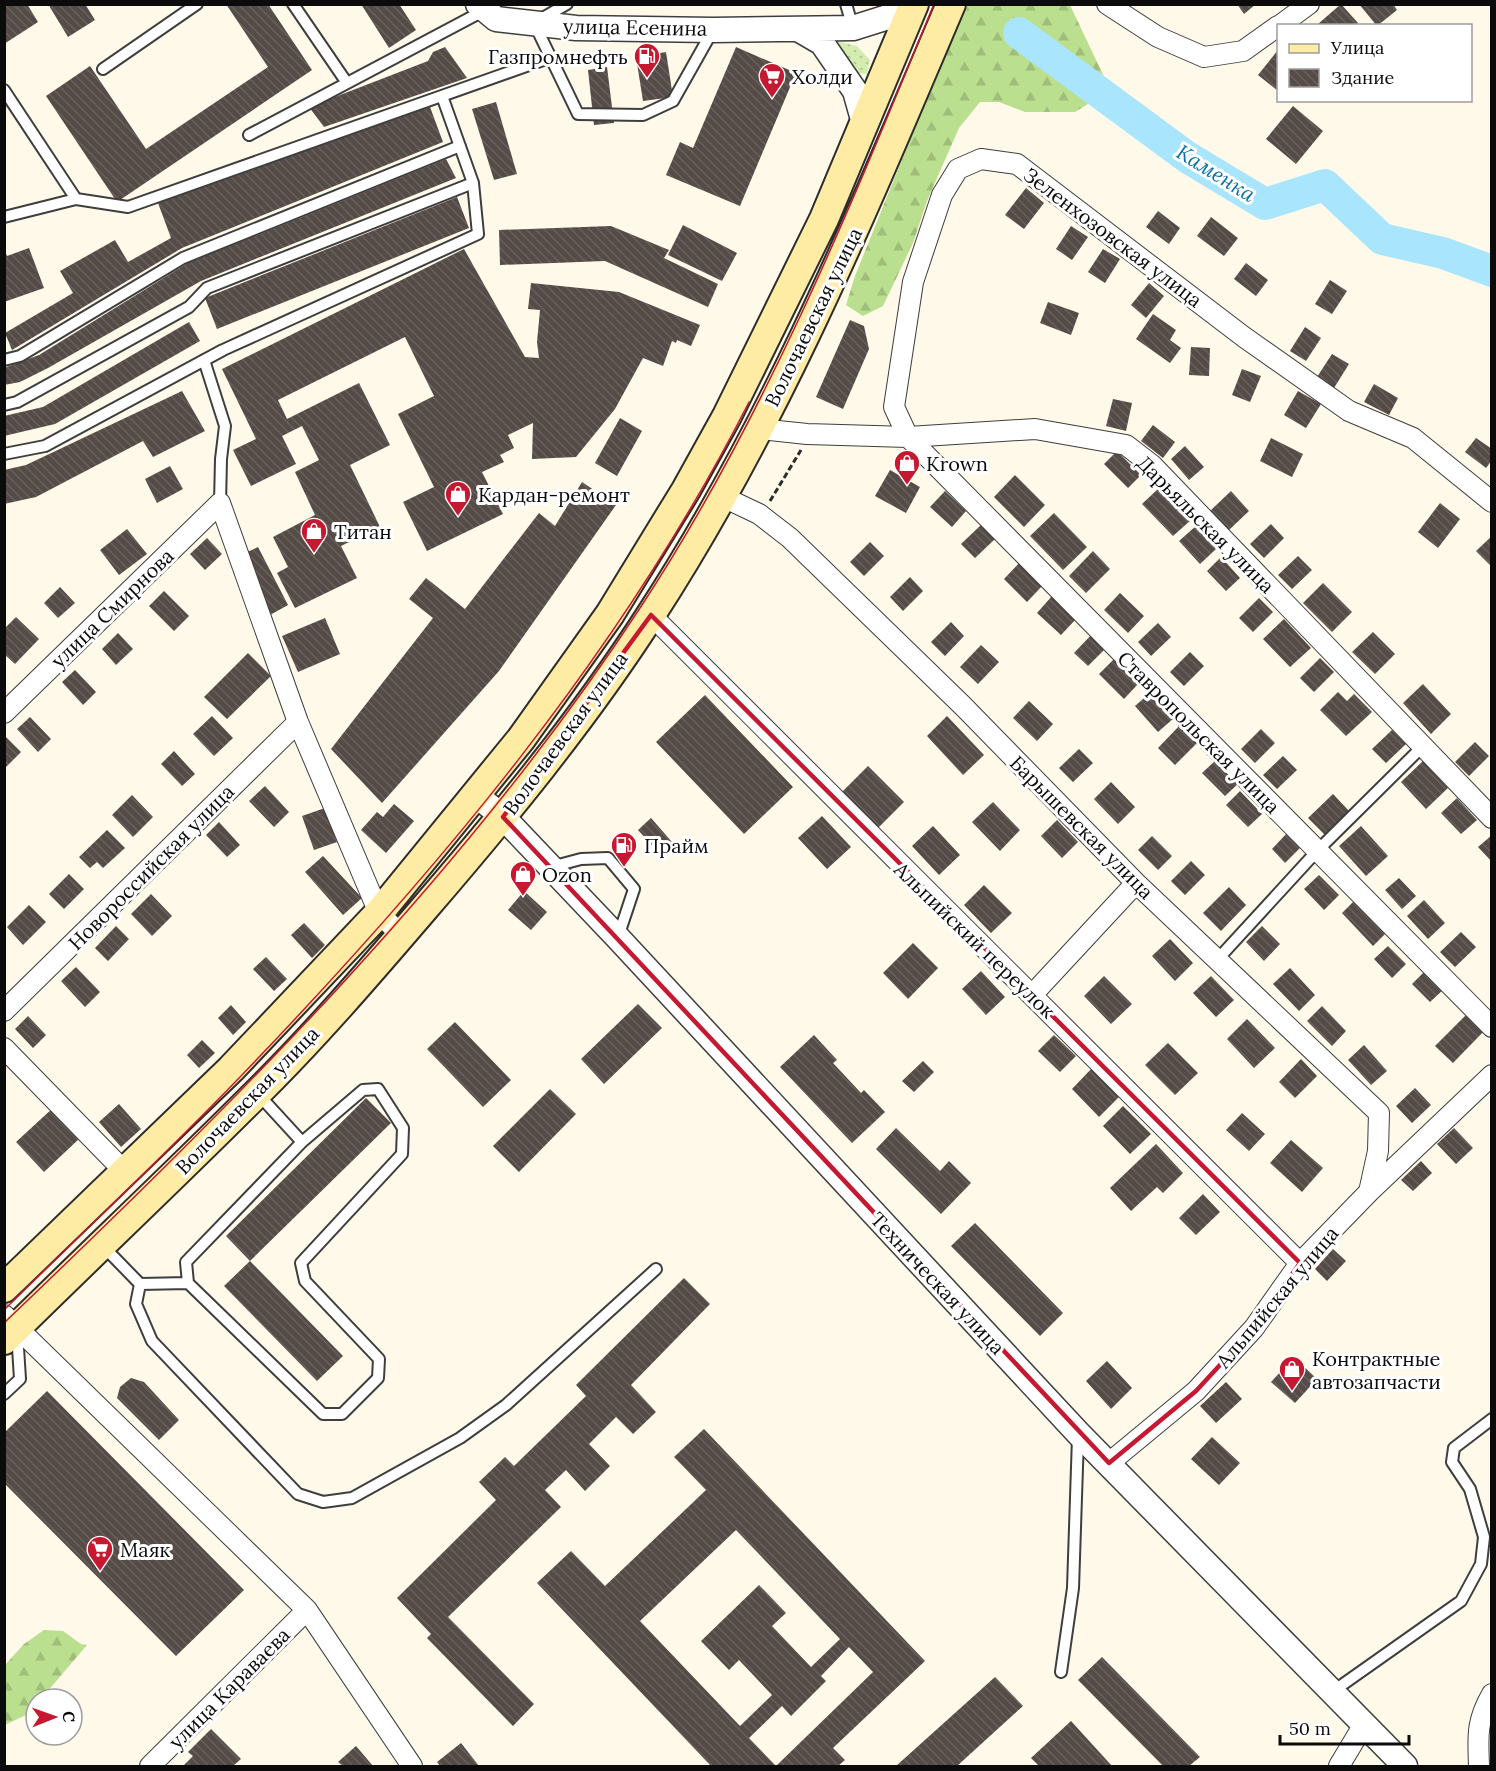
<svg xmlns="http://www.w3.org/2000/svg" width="1496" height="1771" font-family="Lora,serif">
	<defs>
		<pattern id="grass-dots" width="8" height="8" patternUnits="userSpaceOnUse" patternTransform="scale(1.5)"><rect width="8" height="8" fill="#d5ecb0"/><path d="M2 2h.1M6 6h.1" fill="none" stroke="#b6c996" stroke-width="1.8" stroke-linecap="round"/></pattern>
		<pattern id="forest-firs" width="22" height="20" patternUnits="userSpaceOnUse" patternTransform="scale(1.5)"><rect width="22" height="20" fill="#badf8e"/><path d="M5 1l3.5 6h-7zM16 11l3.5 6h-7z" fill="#9fbe79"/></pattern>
		<pattern id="building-back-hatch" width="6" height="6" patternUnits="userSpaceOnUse" patternTransform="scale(1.5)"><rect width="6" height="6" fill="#554b47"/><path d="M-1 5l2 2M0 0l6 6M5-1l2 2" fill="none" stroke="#68605d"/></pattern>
	</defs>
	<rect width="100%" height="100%" fill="#fff9e9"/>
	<!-- grass -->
	<path fill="url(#grass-dots)" d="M831,40L857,46L870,60L867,74L858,73L840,55Z"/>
	<!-- forest -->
	<path fill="url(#forest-firs)" d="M968,5H1070L1106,81L1096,99L1075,112H1025L999,102H980L959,128L927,201L913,243L883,306L863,316L846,305L855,276L943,58Z
		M44,1630L63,1631L81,1644L87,1645L41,1699H36V1705L28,1714L5,1725V1665L24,1644Z"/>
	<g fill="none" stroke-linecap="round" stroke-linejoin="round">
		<!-- river -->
		<path stroke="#a9e5fc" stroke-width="32" d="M1019,33L1187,157L1265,204L1325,185L1382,239L1443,253L1492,271"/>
	</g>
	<!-- building -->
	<path fill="url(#building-back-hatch)" fill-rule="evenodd" d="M4,4H27L38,22L4,44Z
		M48,4H85L95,20L68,37Z
		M226,4H268L312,70L117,202L46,96L90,66L146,149L268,67Z
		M361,4H399L416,30L389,48Z
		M1237,4H1256L1244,14Z
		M1341,4L1358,23L1355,26H1320L1318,24Z
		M1359,4H1393L1397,10L1377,26Z
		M445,47L467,78L324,127L309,107L428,61L433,52Z
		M736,47L796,73L740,206L666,175L680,142L693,148Z
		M1278,50V91L1258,75Z
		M666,52L673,97L643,101L636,57Z
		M607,67L614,123L594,125L588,70Z
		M496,102L517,174L494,180L472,109Z
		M1293,106L1323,131L1296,164L1266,139Z
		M430,107L443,142L182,248L12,350L5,333L73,293L60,271L115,240L128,262L171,238L158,203Z
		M446,159L456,178L201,281L48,368L20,382L4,385V368L39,355L188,263Z
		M1026,188L1044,203L1024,229L1005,215Z
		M457,197L469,228L217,329L205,298Z
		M1158,211L1180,228L1169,244L1146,227Z
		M1211,217L1238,238L1224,256L1197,236Z
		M683,225L737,253L722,281L668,255Z
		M611,226L669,250L664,258L718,284L708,307L605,261L500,265L499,230Z
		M1071,226L1088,237L1072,260L1056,249Z
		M29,248L44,288L4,302V249L7,256Z
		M464,249L525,357L539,358L537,342L540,310L528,309L531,283L619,292L700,325L691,346L677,340L676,343L672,341L663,366L643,358L615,409L576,457L532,459L533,423L508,435L514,448L500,455L504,462L482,472L503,514L427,551L403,502L434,487L398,414L434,396L405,337L278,400L287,419L359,383L390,445L350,465L380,527L341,546L357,578L295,608L277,573L288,567L273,537L315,515L295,472L319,460L302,426L282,436L296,464L251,486L233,450L256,439L222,369Z
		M1103,249L1120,259L1105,283L1088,272Z
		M1246,263L1268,280L1256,296L1234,279Z
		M1330,280L1347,291L1332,314L1315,304Z
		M1149,283L1164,296L1146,318L1131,305Z
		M1048,302L1079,313L1071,335L1040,323Z
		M1153,314L1176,330L1170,340L1181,348L1170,363L1136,339Z
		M850,320L864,326L869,349L843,409L816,397Z
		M189,322L200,341L55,424L4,436V416L43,407Z
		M1305,327L1321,338L1306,361L1290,351Z
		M1191,347L1210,348L1209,376L1189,375Z
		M1332,354L1349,364L1334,388L1317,377Z
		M1242,369L1261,376L1250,402L1232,395Z
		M1374,384L1398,398L1389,415L1364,402Z
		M182,391L205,431L153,457L143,441L36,497L4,504V470L26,465Z
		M1298,391L1321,404L1306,428L1284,415Z
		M1113,399L1132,403L1126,431L1106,426Z
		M620,418L642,431L617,476L595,463Z
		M1153,425L1175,442L1163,458L1141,441Z
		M1271,438L1303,454L1292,477L1260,461Z
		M1476,438L1492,449V460L1486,468L1465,452Z
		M1185,446L1204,467L1189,480L1171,459Z
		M1117,451L1141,475L1128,488L1104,464Z
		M170,466L183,489L157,503L145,479Z
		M890,470L920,487L906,513L875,496Z
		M1015,475L1045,505L1024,527L994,497Z
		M582,482L616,505L499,671L382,803L331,749L433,618L409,599L426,578L465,609L539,513L555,526Z
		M1159,488L1191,520L1173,536L1142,504Z
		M945,491L966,511L952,527L930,507Z
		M1231,491L1249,511L1229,530L1210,511Z
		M1440,503L1460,519L1438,548L1418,532Z
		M1054,513L1087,547L1063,570L1030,536Z
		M1271,524L1284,538L1264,558L1250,544Z
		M981,525L995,539L975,558L961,544Z
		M1196,526L1216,549L1200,564L1179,541Z
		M127,529L147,554L119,575L100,550Z
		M1492,536V563L1490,565L1476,551Z
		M207,538L222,554L205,570L190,554Z
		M870,542L884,556L864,576L850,562Z
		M258,547L288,605L270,615L239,556Z
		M1093,551L1110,569L1086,593L1069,576Z
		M1298,556L1312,570L1292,589L1278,575Z
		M1221,557L1240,578L1226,591L1207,571Z
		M1020,562L1043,585L1027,602L1004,579Z
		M910,577L923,591L903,611L890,597Z
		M1323,583L1352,612L1332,632L1303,603Z
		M60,587L75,603L58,618L44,603Z
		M164,591L189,616L174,631L149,606Z
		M1120,593L1144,616L1128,633L1104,610Z
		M1052,596L1076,619L1061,635L1037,613Z
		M1259,598L1273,612L1253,632L1239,618Z
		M16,617L39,639L15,664L4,654V629Z
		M325,618L340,654L298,672L282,636Z
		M1284,619L1311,648L1290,667L1263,639Z
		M951,622L964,636L945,656L931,642Z
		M1158,623L1171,637L1151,656L1138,642Z
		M1094,632L1108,646L1088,666L1074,653Z
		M1373,632L1395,654L1375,674L1352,652Z
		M118,633L133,649L116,665L102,649Z
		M981,645L999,662L978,684L960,667Z
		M1190,652L1204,666L1184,686L1170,672Z
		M248,653L271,676L227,719L204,697Z
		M1320,658L1334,672L1314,692L1300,678Z
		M1114,659L1139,683L1124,699L1099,674Z
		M75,670L96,692L83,705L62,682Z
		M1423,684L1451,714L1431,734L1403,703Z
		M1151,692L1174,718L1158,732L1135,706Z
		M1338,692L1347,701L1354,694L1372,712L1346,736L1320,710Z
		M705,695L793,787L744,834L656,742Z
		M1029,701L1053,724L1037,741L1013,718Z
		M212,716L233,738L214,756L193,734Z
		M947,716L984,755L963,775L927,736Z
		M30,717L51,739L38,752L17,729Z
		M1182,723L1199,741L1175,765L1158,748Z
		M1261,729L1275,743L1255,763L1241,749Z
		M1392,730L1406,744L1386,763L1372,749Z
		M6,737L21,752L4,769V738Z
		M1475,742L1489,756L1469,776L1455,762Z
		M1079,749L1093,763L1073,782L1059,768Z
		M174,751L195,774L182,786L161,764Z
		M1283,756L1297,770L1277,789L1263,775Z
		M1216,760L1239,783L1225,796L1202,773Z
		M1423,761L1448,788L1426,809L1401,782Z
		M868,766L904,802L878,828L842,792Z
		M1111,782L1135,807L1118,824L1094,799Z
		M265,786L289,812L274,827L249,801Z
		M1240,791L1262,814L1248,827L1226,805Z
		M1333,794L1349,811L1325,835L1308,818Z
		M132,795L153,817L133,837L112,815Z
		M1457,798L1477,820L1461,834L1441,813Z
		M993,802L1020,830L1000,851L972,822Z
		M394,804L414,821L386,853L361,830L377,812L383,817Z
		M325,808L337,842L314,850L302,816Z
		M822,816L851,847L827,869L798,838Z
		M651,818L672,842L660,854L638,830Z
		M1057,820L1078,842L1062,858L1041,836Z
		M219,822L240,845L227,857L206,835Z
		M933,826L960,855L939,875L912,846Z
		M1361,826L1388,856L1366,876L1339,846Z
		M107,830L125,848L103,868L97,862L90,868L79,857Z
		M1288,832L1302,846L1285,863L1272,849Z
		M1492,835V862L1478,847Z
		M1152,836L1172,856L1158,870L1138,850Z
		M323,856L362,898L343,915L305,872Z
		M1191,861L1205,875L1185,895L1171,881Z
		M69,874L84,889L64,909L49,894Z
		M1319,875L1339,895L1324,910L1304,889Z
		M1399,878L1416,896L1402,909L1385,890Z
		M984,885L1012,913L991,933L964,905Z
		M1229,887L1246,905L1221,931L1203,913Z
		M524,891L547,912L531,930L508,910Z
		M151,894L172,916L152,936L131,914Z
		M1356,899L1387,932L1373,946L1342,913Z
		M1424,900L1445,923L1428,939L1407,916Z
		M29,905L46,922L23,945L7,927Z
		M304,923L325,945L312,958L291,935Z
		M116,926L129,939L108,961L95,948Z
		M1262,926L1280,944L1264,961L1246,942Z
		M1461,932L1476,947L1455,967L1440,952Z
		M1170,939L1193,963L1175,981L1152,956Z
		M913,943L938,968L908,999L883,973Z
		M1388,946L1406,964L1392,978L1374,959Z
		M266,957L287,979L274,991L253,969Z
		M76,967L100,992L85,1007L61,981Z
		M1290,968L1315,995L1299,1011L1273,984Z
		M1426,970L1444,989L1430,1002L1412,984Z
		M981,971L1005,997L986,1015L962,989Z
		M1104,976L1132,1004L1111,1024L1084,996Z
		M1211,976L1234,1000L1216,1017L1193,993Z
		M638,1004L662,1028L604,1084L581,1059Z
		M231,1005L246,1022L233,1035L218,1018Z
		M1322,1006L1346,1031L1332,1046L1307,1021Z
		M1468,1013L1485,1030L1453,1063L1435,1046Z
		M28,1016L46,1035L33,1048L15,1029Z
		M1247,1019L1275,1048L1254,1068L1227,1039Z
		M455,1022L511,1080L483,1107L427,1049Z
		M814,1035L837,1060L833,1063L861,1093L864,1090L885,1112L852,1143L780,1067Z
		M1054,1035L1076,1056L1060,1072L1038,1051Z
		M202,1040L215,1053L199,1068L187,1055Z
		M1168,1043L1198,1073L1175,1095L1145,1065Z
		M1364,1045L1387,1071L1371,1085L1348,1060Z
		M1301,1059L1317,1076L1295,1098L1279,1082Z
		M923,1061L934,1072L914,1092L902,1081Z
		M1092,1068L1120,1096L1099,1117L1072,1089Z
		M1415,1088L1431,1105L1412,1123L1396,1106Z
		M550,1089L576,1114L519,1172L493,1146Z
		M366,1098L391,1123L250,1261L226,1236Z
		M119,1104L141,1129L121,1147L99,1122Z
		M1123,1106L1151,1134L1130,1154L1103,1126Z
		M54,1107L81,1137L44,1172L16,1142Z
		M1242,1113L1265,1134L1249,1151L1226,1130Z
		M896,1128L940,1171L949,1161L971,1183L941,1214L876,1149Z
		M1454,1128L1473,1148L1456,1164L1437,1144Z
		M1291,1140L1323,1168L1302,1192L1270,1163Z
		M1156,1144L1183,1173L1163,1193L1157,1187L1131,1211L1110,1188Z
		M1421,1161L1432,1173L1413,1191L1401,1180Z
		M1203,1194L1220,1212L1196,1235L1179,1218Z
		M975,1223L1063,1313L1040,1336L951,1246Z
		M1333,1249L1346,1261L1327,1281L1315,1269Z
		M250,1261L343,1356L317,1381L224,1286Z
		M684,1278L710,1304L631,1385L656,1412L633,1434L616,1417L589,1444L610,1466L585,1491L566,1470L545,1490L561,1507L448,1617L534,1704L513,1726L427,1638L431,1634L397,1598L496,1500L479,1482L505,1457L514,1466L586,1396L576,1385Z
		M1294,1357L1317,1379L1295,1403L1271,1382Z
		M1107,1361L1132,1388L1111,1409L1086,1381Z
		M131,1378L144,1382L179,1420L159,1440L117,1398L120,1387Z
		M1226,1382L1242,1399L1216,1423L1200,1406Z
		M47,1391L244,1590L176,1656L4,1483V1433Z
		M704,1429L925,1661L833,1748L845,1760L838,1766H711L537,1583L571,1551L605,1586L706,1490L674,1457ZM736,1530L840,1639L811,1667L772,1626L786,1613L759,1585L701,1641L729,1670L739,1660L772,1695L740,1726L640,1621ZM849,1647L873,1672L776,1766L749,1738L782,1706L791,1716L826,1681L821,1676Z
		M1212,1437L1240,1463L1219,1485L1191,1459Z
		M1102,1657L1200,1757L1189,1766H1163L1078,1680Z
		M995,1677L1023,1706L957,1766H896Z
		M1071,1721L1112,1766H1039L1031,1758Z
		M211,1729L241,1759L233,1766H183L193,1756L188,1752Z
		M461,1743L479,1766H440L437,1762Z
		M356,1746L373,1766H343L338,1762Z"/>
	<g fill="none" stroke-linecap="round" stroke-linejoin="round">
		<!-- service casing -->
		<g stroke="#3e3e3e" stroke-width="14">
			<path id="service" d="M293,4L347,83
				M567,4L534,23L578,114L643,115L673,101L713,30
				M846,4L853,28
				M103,69L197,4
				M4,90L76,199
				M249,135L485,10
				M4,217L76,199L128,207L549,58
				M4,360L20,356L183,258L460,146
				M204,360L225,426L221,459L220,503
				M4,405L17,402L189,307L207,288L473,183L442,96
				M4,454L45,446L223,350L478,234L473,183
				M551,867L581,859L608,858L634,889L618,937
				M1217,960L1317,851L1422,747
				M258,1094L302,1142
				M102,1245L140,1284L136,1304L152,1341L298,1494L323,1502L352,1498L460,1438L506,1405L656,1269
				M140,1284L188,1283L323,1414H342L378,1378L379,1359L305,1281L301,1263L402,1154L403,1128L378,1089L363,1090L302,1142L186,1262L188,1283
				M4,1394L20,1379L17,1332
				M1061,1672L1073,1588L1078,1437
				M1332,1692L1461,1601L1481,1564L1484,1537L1470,1489L1452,1462L1454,1448L1492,1419"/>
		</g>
		<!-- minor casing -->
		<g stroke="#3e3e3e" stroke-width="22">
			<path id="minor" d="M1107,4L1158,37L1204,57L1243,51L1278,26
				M1279,26L1309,4
				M759,429L807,434L908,437L1035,429L1126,445L1152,465L1492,818
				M721,496L759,514L790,538L963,706L1136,883L1379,1113L1378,1151L1369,1192
				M1492,502L1413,438L1349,411L1244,337L1017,164L981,159L958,169L942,195L913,282L894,407L908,437L1492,1027
				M651,615L1300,1263
				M4,713L220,503L298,722L379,913L401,935
				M1032,995L1136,883
				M4,1011L298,722
				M4,1048L124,1171
				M4,1315L307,1610L412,1766
				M1109,1463L1196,1391L1254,1328L1300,1263L1369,1192L1492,1075
				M150,1766L307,1610
				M1339,1766L1363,1726
				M1479,1766C1478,1736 1476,1722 1492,1694"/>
		</g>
		<!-- tertiary casing -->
		<g stroke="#3e3e3e" stroke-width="27">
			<path id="tertiary" d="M478,4L496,19L576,28L713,30L853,28L888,17L902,4
				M798,29L822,43L855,91L864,123
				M476,795L503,817L618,938L1078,1433L1405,1766"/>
		</g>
		<!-- secondary casing -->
		<g stroke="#2d2d2d" stroke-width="32">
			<path id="secondary" d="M4,1288L231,1069L379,913L521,739L610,614L686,490L727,416L824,219L914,4
				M4,1340C87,1258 172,1178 254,1096C313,1038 368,974 422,911C503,817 583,720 650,616C775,424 862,213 951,4"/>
		</g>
		<!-- path -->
		<path stroke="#2d2d2d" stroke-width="3" stroke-dasharray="6 3" stroke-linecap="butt" d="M770,501L801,450"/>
		<!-- service -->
		<use href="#service" stroke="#fff" stroke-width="10"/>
		<!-- minor -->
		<use href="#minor" stroke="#fff" stroke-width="20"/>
		<!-- tertiary -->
		<use href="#tertiary" stroke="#fff" stroke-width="24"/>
		<!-- secondary -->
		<use href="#secondary" stroke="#ffeca4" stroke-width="28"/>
		<!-- tram -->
		<path stroke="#c61831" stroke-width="1.5" d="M4,1310C83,1232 164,1156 241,1076C436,873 621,654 749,402
			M4,1323C234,1103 465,875 640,608C764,420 849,211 934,4"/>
	</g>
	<!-- marked area -->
	<path fill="none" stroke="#c61831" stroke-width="4.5" stroke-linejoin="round" d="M651,615L1300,1263L1254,1328L1196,1391L1109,1463L503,817Z"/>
	<!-- icons -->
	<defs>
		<g id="fuel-pin" transform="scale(1.35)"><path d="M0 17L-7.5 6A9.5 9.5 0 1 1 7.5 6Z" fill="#c61831" stroke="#fff"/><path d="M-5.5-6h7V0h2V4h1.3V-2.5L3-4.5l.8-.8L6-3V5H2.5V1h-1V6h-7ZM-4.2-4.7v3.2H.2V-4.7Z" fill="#fff"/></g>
		<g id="supermarket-pin" transform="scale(1.35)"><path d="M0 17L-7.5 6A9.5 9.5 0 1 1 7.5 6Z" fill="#c61831" stroke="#fff"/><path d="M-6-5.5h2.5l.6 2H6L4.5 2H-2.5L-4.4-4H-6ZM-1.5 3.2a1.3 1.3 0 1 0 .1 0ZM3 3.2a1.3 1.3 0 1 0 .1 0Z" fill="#fff"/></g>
		<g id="shop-pin" transform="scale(1.35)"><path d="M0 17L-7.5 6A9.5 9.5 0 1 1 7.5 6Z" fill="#c61831" stroke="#fff"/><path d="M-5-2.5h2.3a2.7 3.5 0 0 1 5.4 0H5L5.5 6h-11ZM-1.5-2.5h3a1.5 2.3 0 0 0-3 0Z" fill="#fff"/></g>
	</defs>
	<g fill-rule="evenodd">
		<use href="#fuel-pin" x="647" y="56"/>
		<use href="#supermarket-pin" x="772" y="76"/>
		<use href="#shop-pin" x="907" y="463"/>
		<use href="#shop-pin" x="458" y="494"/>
		<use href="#shop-pin" x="314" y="531"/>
		<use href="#fuel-pin" x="624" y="845"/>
		<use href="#shop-pin" x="523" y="874"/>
		<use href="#shop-pin" x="1292" y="1369"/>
		<use href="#supermarket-pin" x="100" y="1549"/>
	</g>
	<g text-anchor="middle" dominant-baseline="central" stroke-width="6" stroke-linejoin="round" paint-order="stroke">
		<!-- street labels -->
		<g font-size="20" fill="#0b0b0b" stroke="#fff">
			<text transform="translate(635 27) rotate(1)">улица Есенина</text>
			<text transform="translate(1113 237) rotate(37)">Зеленхозовская улица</text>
			<text transform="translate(813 317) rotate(-64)">Волочаевская улица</text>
			<text transform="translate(1206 524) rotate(45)">Дарьяльская улица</text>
			<text transform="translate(112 608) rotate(-44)">улица Смирнова</text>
			<text transform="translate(1199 732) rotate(45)">Ставропольская улица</text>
			<text transform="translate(565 733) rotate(-54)">Волочаевская улица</text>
			<text transform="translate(1082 827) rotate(45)">Барышевская улица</text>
			<text transform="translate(151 867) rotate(-45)">Новороссийская улица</text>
			<text transform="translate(975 940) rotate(44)">Альпийский переулок</text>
			<text transform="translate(247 1100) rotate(-46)">Волочаевская улица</text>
			<text transform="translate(938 1283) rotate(47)">Техническая улица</text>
			<text transform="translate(1277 1297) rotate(-50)">Альпийская улица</text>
			<text transform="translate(229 1688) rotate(-45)">улица Караваева</text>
		</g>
		<!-- poi labels -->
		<g font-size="20" fill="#0b0b0b" stroke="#fff" text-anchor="start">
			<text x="628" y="56" text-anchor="end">Газпромнефть</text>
			<text x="792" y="76">Холди</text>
			<text x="926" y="463">Krown</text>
			<text x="478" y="494">Кардан-ремонт</text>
			<text x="334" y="531">Титан</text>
			<text x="644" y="845">Прайм</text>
			<text x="542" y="874">Ozon</text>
			<text x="1312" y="1358">Контрактные<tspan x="1312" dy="23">автозапчасти</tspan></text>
			<text x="120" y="1549">Маяк</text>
		</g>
		<!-- water labels -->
		<g font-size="21" font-style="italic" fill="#0b71a6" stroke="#fff">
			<text transform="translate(1216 173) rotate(32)">Каменка</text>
		</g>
	</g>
	<!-- border -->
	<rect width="1496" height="1771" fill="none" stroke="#0b0b0b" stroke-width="12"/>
	<!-- legend -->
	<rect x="1277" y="24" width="195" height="78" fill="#ffffff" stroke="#9d9d9d" stroke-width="1.5"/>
	<rect x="1289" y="44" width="30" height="9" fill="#ffeca4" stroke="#9d9d9d" stroke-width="1.5"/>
	<text x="1331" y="54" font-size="18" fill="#0b0b0b">Улица</text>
	<rect x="1289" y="69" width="30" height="18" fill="url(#building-back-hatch)" stroke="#9d9d9d" stroke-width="1.5"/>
	<text x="1331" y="84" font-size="18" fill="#0b0b0b">Здание</text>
	<!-- north arrow -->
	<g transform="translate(54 1717) rotate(89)"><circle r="28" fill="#ffffff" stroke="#9d9d9d" stroke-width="1.5"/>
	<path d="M0-4.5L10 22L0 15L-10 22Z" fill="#c61831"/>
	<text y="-9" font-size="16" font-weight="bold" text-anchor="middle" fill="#0b0b0b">С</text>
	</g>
	<!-- scale -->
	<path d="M1280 1735v9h129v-9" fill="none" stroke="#0b0b0b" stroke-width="3"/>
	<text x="1289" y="1735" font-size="18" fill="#0b0b0b" stroke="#ffffff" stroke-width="4.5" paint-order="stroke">50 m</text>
</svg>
